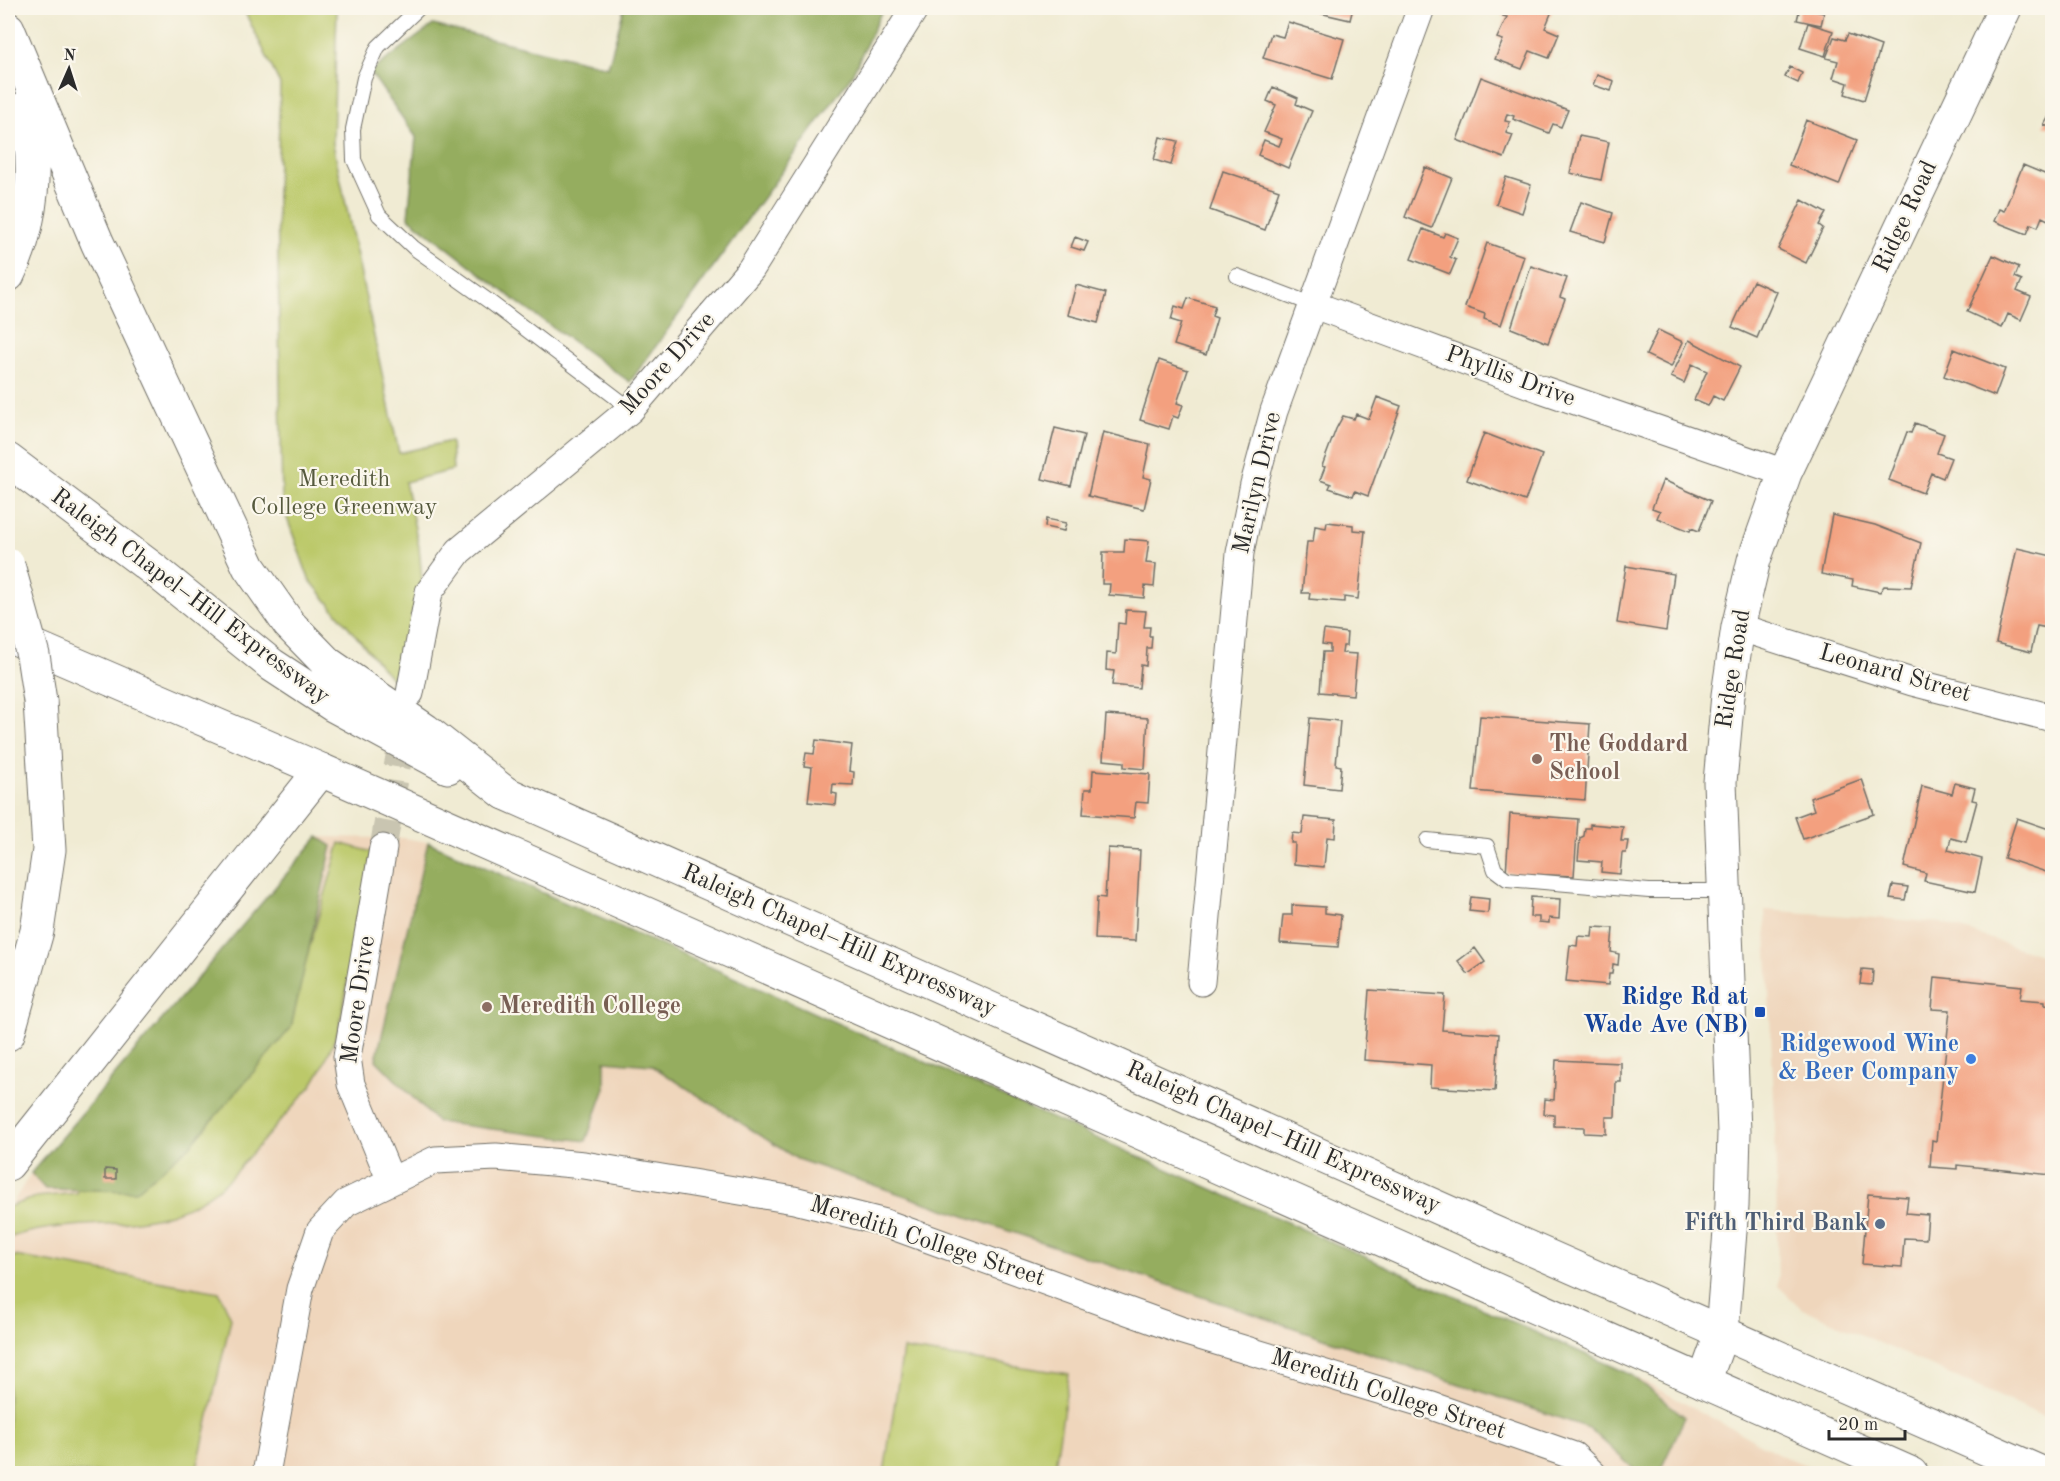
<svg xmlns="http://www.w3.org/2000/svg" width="2060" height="1481" font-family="'Old Standard TT',serif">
	<rect width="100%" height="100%" fill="#fbf7ec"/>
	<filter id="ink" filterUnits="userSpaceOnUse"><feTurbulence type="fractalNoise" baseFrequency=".0167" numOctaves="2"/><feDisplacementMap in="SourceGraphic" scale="12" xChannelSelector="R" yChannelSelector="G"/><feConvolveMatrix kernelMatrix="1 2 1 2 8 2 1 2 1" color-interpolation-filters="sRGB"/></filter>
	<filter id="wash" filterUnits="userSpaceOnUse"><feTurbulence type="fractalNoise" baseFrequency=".008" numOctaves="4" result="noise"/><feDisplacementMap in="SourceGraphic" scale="24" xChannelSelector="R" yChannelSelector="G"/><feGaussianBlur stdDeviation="1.35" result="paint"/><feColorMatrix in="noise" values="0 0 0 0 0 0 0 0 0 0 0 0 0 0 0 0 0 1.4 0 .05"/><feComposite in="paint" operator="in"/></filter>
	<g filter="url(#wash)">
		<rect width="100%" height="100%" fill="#f0ebd3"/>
		<!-- built -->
		<path fill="#efd6bc" d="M318,837L404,838L428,842L1630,1374L1785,1457L1827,1473H8V1210L31,1173Z
			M1765,910L1943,923L2052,959V1420L1801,1308L1778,1286L1775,1119Z"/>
		<!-- green -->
		<path fill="#bcc96a" stroke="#747a4a" stroke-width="1.5" d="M243,8H337L333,144L399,453L451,441L453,470L405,482L419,547L422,580L394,682L309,579L282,504L277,194L280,84Z
			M340,843L372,852L339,1029L322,1068L312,1085L230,1178C161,1244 87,1211 8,1238V1207L36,1197L77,1193L87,1154L292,1007Z
			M15,1256L219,1292L231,1318L196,1473H8V1260Z
			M903,1349L1069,1374L1054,1473H884Z"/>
		<!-- forest -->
		<path fill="#95ad5e" stroke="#606c44" stroke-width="1.5" d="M624,8H883L852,75L630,382L521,305L408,217L416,137L370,72L433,25L608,67Z
			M318,837L332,846L291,1028L190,1146L136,1191L45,1189L31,1173Z
			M428,842L1630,1374L1685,1417L1659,1473H1638L1589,1428L797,1159L651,1065L605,1061V1088L586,1141L437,1122L376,1060Z"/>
		<g id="blocks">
			<!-- building -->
			<path fill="#f3a07f" d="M1298,8H1353L1350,20Z
				M1506,8H1544L1552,11L1545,28L1559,34L1549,58L1530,51L1522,69L1495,59L1503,40L1497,38L1507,17L1503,16Z
				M1800,8L1824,13L1821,25L1797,20Z
				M1288,22L1344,39L1332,79L1263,58L1271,34L1283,37Z
				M1808,23L1833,31L1825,56L1800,48Z
				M1848,34L1881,46L1864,100L1845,94L1848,83L1833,78L1838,61L1826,58L1834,37L1845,40Z
				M1790,67L1802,73L1798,83L1785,77Z
				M1597,75L1614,81L1611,91L1593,85Z
				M1481,77L1568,110L1561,127L1553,124L1549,133L1513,119L1514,116L1507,114L1505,121L1510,122L1506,133L1513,135L1504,158L1457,140Z
				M1273,87L1298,98L1296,104L1312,111L1288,168L1258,155L1264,140L1279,146L1282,139L1264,132L1276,105L1267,101Z
				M2052,101V128L2044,125L2052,111L2049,110Z
				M1806,120L1857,140L1839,185L1789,165Z
				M1579,136L1609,142L1601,180L1570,173Z
				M1160,137L1178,141L1171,165L1154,160Z
				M2023,165L2052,177V222L2042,217L2038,227L2031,224L2027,234L1994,221L1999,209L2004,211Z
				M1425,167L1452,178L1432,228L1405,217Z
				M1223,171L1279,190L1265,230L1210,210Z
				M1506,177L1531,185L1522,213L1496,204Z
				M1802,200L1826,213L1819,225L1823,228L1806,263L1778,249Z
				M1581,202L1613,213L1605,242L1570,232Z
				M1423,229L1443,237L1445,233L1458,238L1450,257L1456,260L1450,274L1411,259Z
				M1075,237L1088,242L1084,251L1071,247Z
				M1487,243L1524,256L1501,325L1484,319L1485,314L1465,307Z
				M1993,255L2019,267L2015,277L2022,280L2017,291L2031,297L2021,320L2008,314L2002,328L1967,312Z
				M1531,266L1567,278L1560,297L1565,299L1548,343L1511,328Z
				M1753,281L1777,292L1757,338L1732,327Z
				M1076,285L1106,293L1098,323L1068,315Z
				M1188,298L1215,306L1212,316L1217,318L1206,355L1174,345L1181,323L1171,320L1175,306L1184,309Z
				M1658,330L1683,342L1671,367L1646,355Z
				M1689,340L1740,367L1723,401L1713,396L1708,406L1694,400L1707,371L1692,364L1684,383L1671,377Z
				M1954,349L2005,369L1995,396L1944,376Z
				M1159,360L1188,370L1177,403L1183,405L1180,413L1178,418L1173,416L1169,429L1140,420Z
				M1377,397L1401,406L1368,496L1355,491L1353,496L1329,488L1331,484L1320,480L1325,467L1322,466L1336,429L1343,416L1354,419L1356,414L1369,419Z
				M1915,423L1944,434L1937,453L1951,458L1943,478L1931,473L1923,493L1889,480L1907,432L1911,433Z
				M1055,428L1084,435L1071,486L1042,479Z
				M1103,432L1150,444L1143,477L1151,479L1144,509L1088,496Z
				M1484,433L1542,455L1525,501L1467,480Z
				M1663,480L1711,501L1699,531L1691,528L1690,531L1657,518L1660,511L1652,508Z
				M1832,515L1875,525L1921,543L1911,587L1884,586L1880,592L1852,586L1853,580L1821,574Z
				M1046,519L1066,523L1064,531L1045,527Z
				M1327,522L1353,525V530L1365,531L1358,599L1344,597V602L1309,599L1310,593H1302L1307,542H1313L1315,526L1326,528Z
				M1125,539L1149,541L1146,563L1156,564L1154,587L1145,586L1144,598L1109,595L1110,584H1102L1103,552H1124Z
				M2017,548L2052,556V629L2037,626L2031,652L1996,643Z
				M1626,566L1674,574L1666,631L1617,623Z
				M1126,610L1146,611L1144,627H1150L1149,636H1152L1151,648H1147L1146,666L1141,665L1139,688L1112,685L1114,671L1106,670L1107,653L1116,654L1118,623L1125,624Z
				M1324,630L1347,633L1346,646H1343L1342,653L1357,654L1353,695L1320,692L1323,652H1330V645L1322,644Z
				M1106,715L1148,718L1145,769L1124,767V762L1103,760Z
				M1480,716L1590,724L1585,800L1473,791Z
				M1310,718L1340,721L1336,765L1341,766L1339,789L1304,785Z
				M816,740L852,745L849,771L854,772L853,785L833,784L832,793L837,794L836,805L808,802L812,767L804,766L806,753L814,754Z
				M1093,770L1150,774L1148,803L1136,802L1134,818L1083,814L1085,789H1092Z
				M1862,779L1874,814L1803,839L1795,817L1814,810L1810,798Z
				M1955,783L1975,788L1972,800L1977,801L1966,842L1951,838L1948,850L1982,859L1975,892L1924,881L1926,873L1904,867L1922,786L1952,794Z
				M1510,814L1578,819L1574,876L1506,873Z
				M1304,817L1336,820L1335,838L1327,837L1324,867L1294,864L1295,843H1291L1292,833L1302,834Z
				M2017,818L2052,830V874L2004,858Z
				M1590,824L1623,827L1621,841H1628L1626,853H1622L1620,874L1601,872L1602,862L1578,860L1580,838L1584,836L1585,828H1590Z
				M1108,848L1140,850L1135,941L1095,939L1097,897L1105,898Z
				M1893,885L1908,887L1905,900L1890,898Z
				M1471,897L1489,899L1488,913L1469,911Z
				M1531,897L1560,899L1559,919L1549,918V923L1539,922V917H1530Z
				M1292,905L1325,907V913L1341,915L1338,947L1280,943L1283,915H1292Z
				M1593,927L1613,928L1611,952L1619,954L1618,965L1613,964L1612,974H1609L1608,985L1566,981L1570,945L1577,946L1578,936L1592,937Z
				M1475,948L1485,962L1468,974L1458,961Z
				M1862,969L1873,970L1872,985L1860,984Z
				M1935,977L2022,986L2020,999L2045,1001V1004L2052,1005V1175L1957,1165V1169L1930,1167L1932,1140L1936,1141L1950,1010L1932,1009Z
				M1369,990L1445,995L1442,1030L1499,1034L1495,1091L1430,1087L1431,1065L1364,1060Z
				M1556,1060L1621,1063V1082H1616L1615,1117H1606V1134L1584,1133V1127L1554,1126V1115L1544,1114L1545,1099L1554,1100Z
				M105,1169L116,1170V1179H105Z
				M1868,1194L1908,1197L1906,1213L1928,1215L1926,1239L1904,1238L1902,1267L1862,1264Z"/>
		</g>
	</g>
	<g filter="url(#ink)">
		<use href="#blocks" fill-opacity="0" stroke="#706e66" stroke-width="1.5"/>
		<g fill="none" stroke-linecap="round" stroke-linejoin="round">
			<!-- minor-tunnel -->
			<path stroke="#c9c5b1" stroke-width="27" stroke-dasharray="27 14" stroke-linecap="butt" d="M383,848L405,722"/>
			<!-- service casing -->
			<g stroke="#706e66" stroke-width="16">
				<path id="service" d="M419,8L378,47L364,78L353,129L354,160L379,215L414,248L490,302L631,409
					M1237,276L1314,305
					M1427,840L1487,846L1495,870L1507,879L1649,891H1723"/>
			</g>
			<!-- minor casing -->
			<g stroke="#706e66" stroke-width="29">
				<path id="minor" d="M1314,305L1541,389L1785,473
					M1738,627L1912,682L2052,718
					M410,693L429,592L459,551L631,409L751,269L915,8
					M383,848L347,1057L351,1084L391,1181
					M1201,982L1240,553L1254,484L1274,411L1421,8
					M266,1474L300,1289L320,1231L346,1203L435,1160L496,1157L584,1165L794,1200L882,1222L1180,1330L1432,1406L1514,1435L1574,1456L1593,1474"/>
			</g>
			<!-- tertiary casing -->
			<g stroke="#706e66" stroke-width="35">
				<path id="tertiary" d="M1704,1382L1722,1332L1732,1206L1734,1132L1720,782L1728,695L1738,627L1754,560L1785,473L2005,8"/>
			</g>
			<!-- primary casing -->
			<g stroke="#706e66" stroke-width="35">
				<path id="primary" d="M321,770L1912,1474
					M505,793L1486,1229L2044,1474"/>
			</g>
			<!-- motorway casing -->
			<g stroke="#706e66" stroke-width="35">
				<path id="motorway" d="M8,29L97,242L249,567L289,624L327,663L425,730L505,793
					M8,275C34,223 38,163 25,108
					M8,460L157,572L272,665L333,705L448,767
					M8,635L321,770L8,1164
					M8,1034L37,931L49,850L40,701"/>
			</g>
			<!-- service -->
			<use href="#service" stroke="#fff" stroke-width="14"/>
			<!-- minor -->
			<use href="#minor" stroke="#fff" stroke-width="27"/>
			<!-- tertiary -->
			<use href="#tertiary" stroke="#fff" stroke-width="33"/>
			<!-- primary -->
			<use href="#primary" stroke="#fff" stroke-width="33"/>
			<!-- motorway -->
			<use href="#motorway" stroke="#fff" stroke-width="33"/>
			<!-- motorway-bridge casing -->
			<g stroke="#706e66" stroke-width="35" stroke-linecap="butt">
				<path id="motorway-bridge" d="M8,565L33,655L40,701"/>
			</g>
			<!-- motorway-bridge -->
			<use href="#motorway-bridge" stroke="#fff" stroke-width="33"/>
		</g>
	</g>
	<!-- markers -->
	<g fill="#8d6e63" stroke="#fbf7ec" stroke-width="2">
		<circle cx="1537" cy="759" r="6"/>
		<circle cx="487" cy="1007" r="6"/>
	</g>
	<rect fill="#1a4fb4" stroke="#fbf7ec" stroke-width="2" x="1754" y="1006" width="12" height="12" rx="3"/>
	<circle fill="#3f7fe0" stroke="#fbf7ec" stroke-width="2" cx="1971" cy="1059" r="6"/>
	<circle fill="#5c6f8a" stroke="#fbf7ec" stroke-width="2" cx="1880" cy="1224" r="6"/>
	<g text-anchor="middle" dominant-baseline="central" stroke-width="4.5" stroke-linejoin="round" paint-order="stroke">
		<!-- street labels -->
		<g font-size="24" fill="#2b2b2b" stroke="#fbf7ec">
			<text transform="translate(1906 217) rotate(-65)">Ridge Road</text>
			<text transform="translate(668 364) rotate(-48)">Moore Drive</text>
			<text transform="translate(1510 377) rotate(20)">Phyllis Drive</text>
			<text transform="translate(1258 483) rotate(-77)">Marilyn Drive</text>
			<text transform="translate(190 597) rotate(37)">Raleigh Chapel–Hill Expressway</text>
			<text transform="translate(1734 669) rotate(-81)">Ridge Road</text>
			<text transform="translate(1895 674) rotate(16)">Leonard Street</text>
			<text transform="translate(839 941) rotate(24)">Raleigh Chapel–Hill Expressway</text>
			<text transform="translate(359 1000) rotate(-82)">Moore Drive</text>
			<text transform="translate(1283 1138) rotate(24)">Raleigh Chapel–Hill Expressway</text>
			<text transform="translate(927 1242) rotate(18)">Meredith College Street</text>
			<text transform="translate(1388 1395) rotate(18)">Meredith College Street</text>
		</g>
		<!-- park labels -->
		<g font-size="24" fill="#565a3e" stroke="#fbf7ec">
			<text x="344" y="480">Meredith<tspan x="344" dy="28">College Greenway</tspan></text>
		</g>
		<!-- education labels -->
		<g font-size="24" font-weight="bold" fill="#785e54" stroke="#fbf7ec" text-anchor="start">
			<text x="1549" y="745">The Goddard<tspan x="1549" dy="28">School</tspan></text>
			<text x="499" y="1007">Meredith College</text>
		</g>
		<!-- transit labels -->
		<g font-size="24" font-weight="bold" fill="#164399" stroke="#fbf7ec" text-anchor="end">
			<text x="1748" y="998">Ridge Rd at<tspan x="1748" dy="28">Wade Ave (NB)</tspan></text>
		</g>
		<!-- shop labels -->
		<g font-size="24" font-weight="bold" fill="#366cbe" stroke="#fbf7ec" text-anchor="end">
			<text x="1959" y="1045">Ridgewood Wine<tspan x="1959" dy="28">&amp; Beer Company</tspan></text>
		</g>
		<!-- service labels -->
		<g font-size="24" font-weight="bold" fill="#4e5e75" stroke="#fbf7ec" text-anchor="end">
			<text x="1868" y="1224">Fifth Third Bank</text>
		</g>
	</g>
	<!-- margin -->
	<rect width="2060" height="1481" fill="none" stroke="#fbf7ec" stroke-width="30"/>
	<!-- north arrow -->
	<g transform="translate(69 69) rotate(3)" stroke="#fbf7ec" stroke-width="4.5" paint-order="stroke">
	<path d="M0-4.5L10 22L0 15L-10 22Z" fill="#2b2b2b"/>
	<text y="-9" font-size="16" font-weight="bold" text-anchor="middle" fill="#2b2b2b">N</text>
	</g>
	<!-- scale -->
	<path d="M1829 1430v9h76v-9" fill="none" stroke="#2b2b2b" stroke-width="3"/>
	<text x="1838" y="1430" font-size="18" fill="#2b2b2b" stroke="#fbf7ec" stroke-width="4.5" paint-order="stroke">20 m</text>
</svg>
